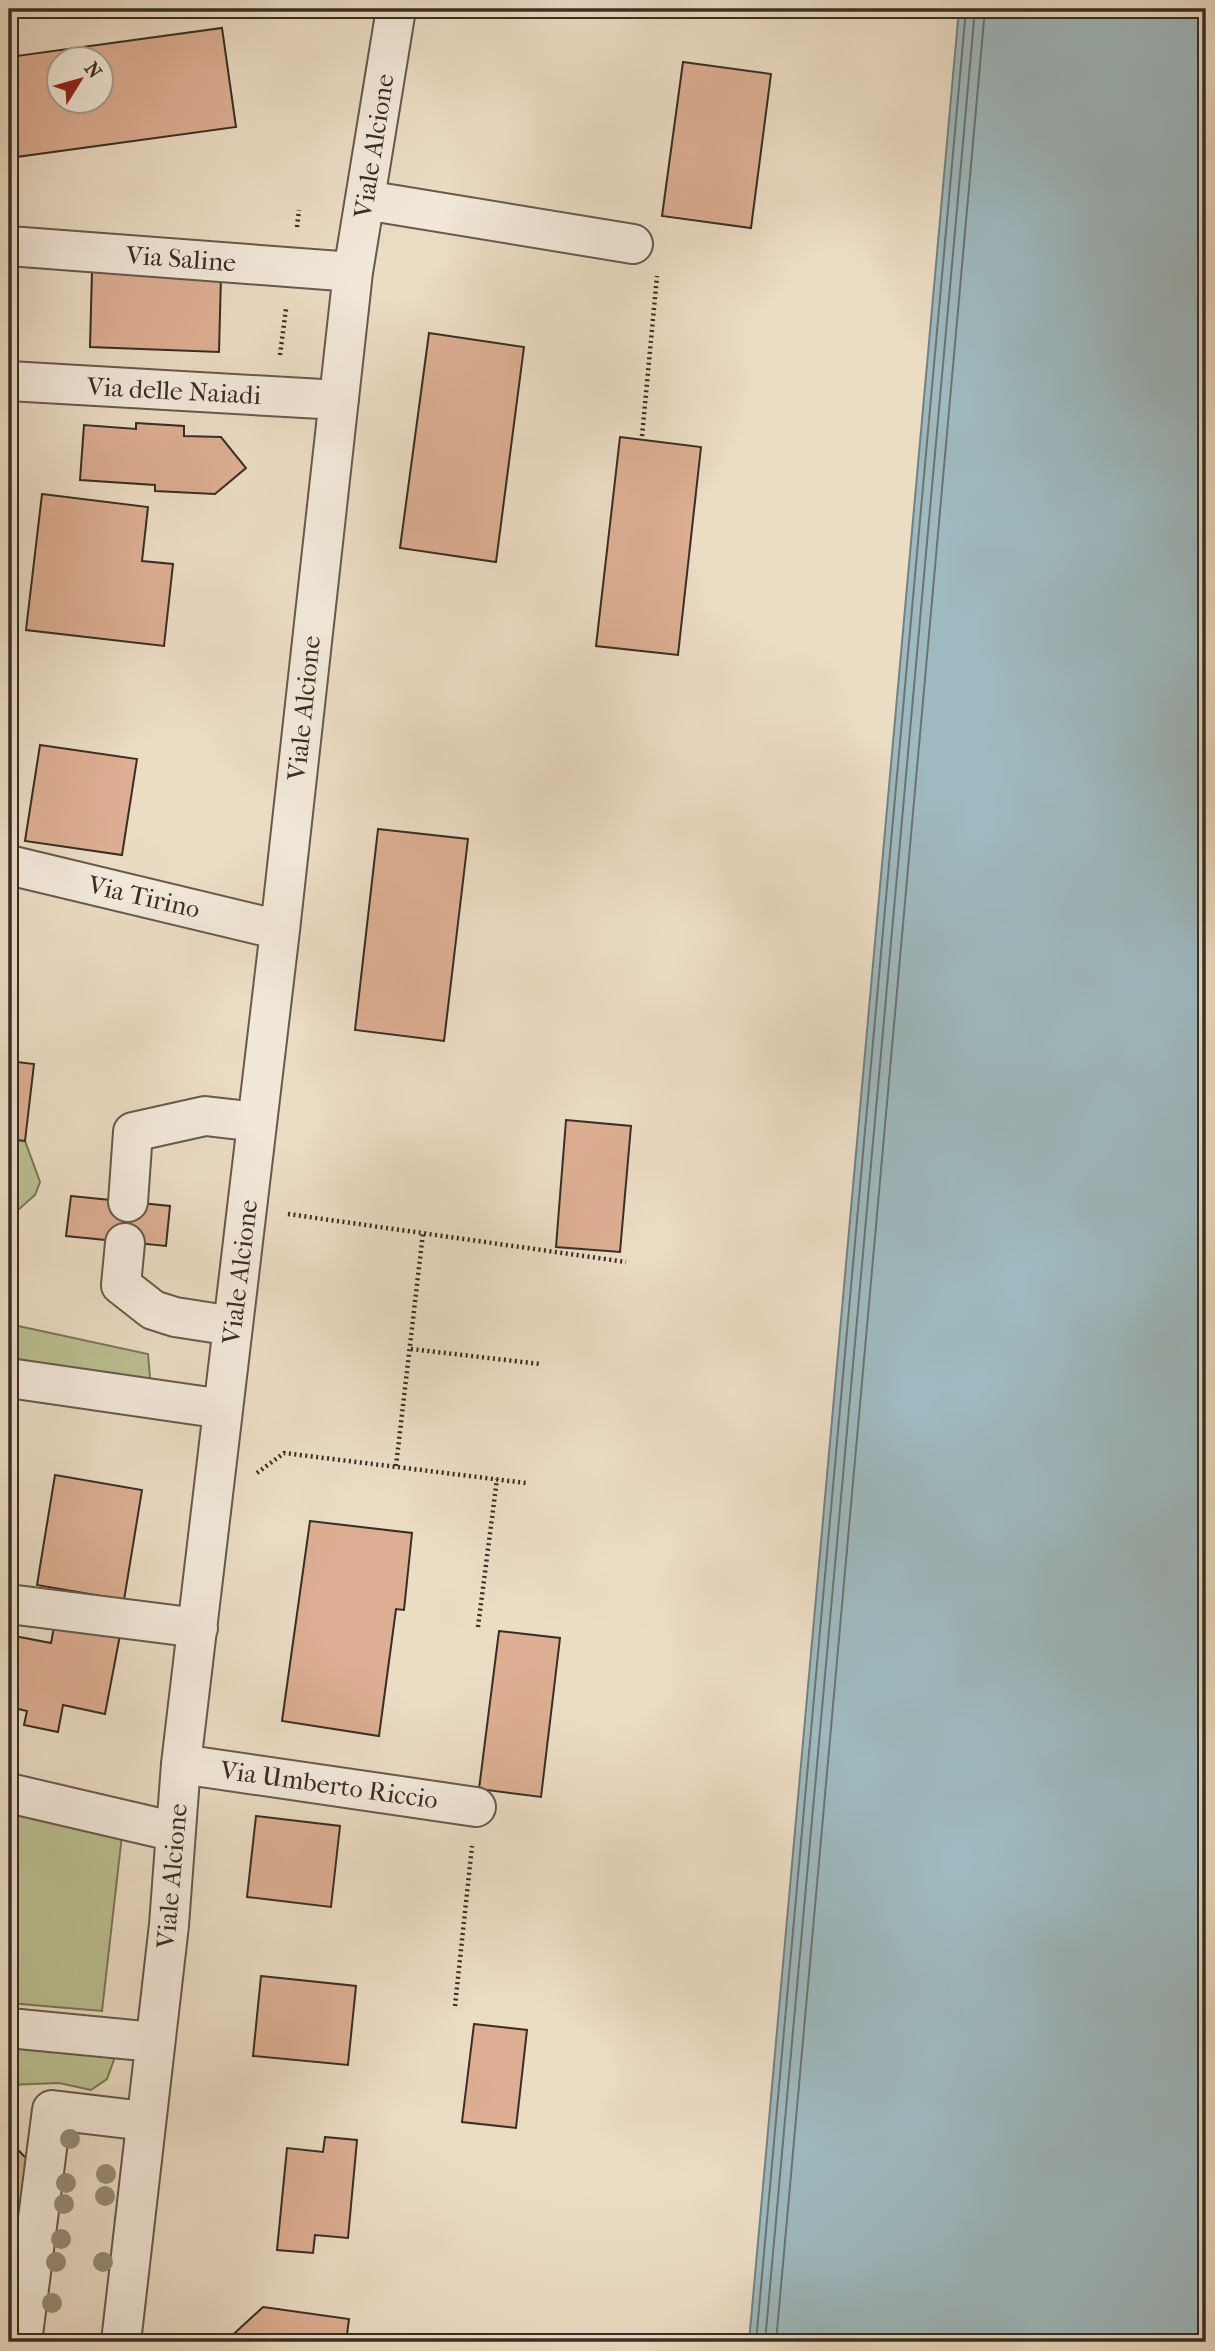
<svg xmlns="http://www.w3.org/2000/svg" width="1215" height="2351" font-family="'IM FELL French Canon',serif">
	<rect width="100%" height="100%" fill="#ebdcc4"/>
	<filter id="stains"><feTurbulence type="fractalNoise" baseFrequency=".00286" numOctaves="4"/><feColorMatrix values="0 0 0 0 .2 0 0 0 0 .09 0 0 0 0 .02 0 0 0 .5 -.17"/></filter>
	<radialGradient id="worn" r=".72"><stop offset=".6" stop-color="#630" stop-opacity="0"/><stop offset="1" stop-color="#630" stop-opacity=".3"/></radialGradient>
	<!-- green -->
	<path fill="#bbbf91" stroke="#7a765a" stroke-width="2" d="M9,1139L25,1141L40,1182L35,1195L9,1218Z
		M9,1324L148,1354L150,1377L143,1382L9,1366Z
		M9,1801L123,1826L102,2011L9,2003Z
		M9,2045L116,2054L107,2079L91,2090L59,2083L9,2085Z"/>
	<!-- water -->
	<path fill="#9eb9bf" stroke="#758181" stroke-width="2" d="M959,9H1206V2342H749Z"/>
	<g fill="none" stroke-linecap="round" stroke-linejoin="round">
		<!-- shore -->
		<path stroke="#6b7472" stroke-width="2" d="M756,2342L966,9
			M765,2342L975,9
			M776,2342L985,9"/>
	</g>
	<!-- building -->
	<path fill="#ddae93" stroke="#382e24" stroke-width="2" fill-rule="evenodd" d="M222,28L236,127L9,158V57ZM60,60H102V102H60Z
		M683,62L771,74L751,228L662,216Z
		M92,271L221,275L219,352L90,347Z
		M429,333L524,347L496,562L400,548Z
		M136,423L184,426V436L221,437L246,468L215,494L155,491V485L80,480L84,425L136,429Z
		M620,437L701,447L678,655L596,646Z
		M42,494L148,507L142,561L173,564L164,646L26,630Z
		M40,745L137,759L122,855L25,841Z
		M378,829L468,839L444,1041L355,1030Z
		M9,1061L34,1064L25,1141L9,1139Z
		M566,1120L631,1126L620,1252L556,1247Z
		M71,1196L170,1206L166,1246L66,1236Z
		M55,1475L142,1490L124,1600L37,1585Z
		M310,1521L412,1533L404,1610L396,1609L379,1736L282,1721Z
		M55,1622L120,1635L105,1714L63,1705L58,1732L24,1725L27,1711L9,1707V1635L51,1643Z
		M499,1631L560,1638L541,1797L479,1789Z
		M256,1816L340,1826L331,1907L247,1897Z
		M261,1976L356,1986L348,2065L253,2056Z
		M474,2024L527,2030L516,2128L462,2122Z
		M325,2137L357,2140L348,2238L315,2235L313,2253L277,2250L287,2148L323,2152Z
		M13,2145L38,2170L37,2209L9,2236V2149Z
		M263,2307L349,2319L346,2342H225Z"/>
	<g fill="none" stroke-linecap="round" stroke-linejoin="round">
		<!-- minor casing -->
		<g stroke="#655a4c" stroke-width="42">
			<path id="minor" d="M365,200L633,244
				M9,246L353,272
				M9,381L339,400
				M9,865L280,930
				M128,1202L133,1132L205,1116L257,1122
				M125,1243L121,1285L153,1310L175,1317L233,1326
				M9,1378L223,1409
				M9,1604L198,1628
				M181,1764L476,1807
				M9,1793L176,1832
				M9,2028L154,2042
				M22,2342L52,2110L145,2121
				M121,2342L169,1925L181,1764L280,930L353,272L396,9"/>
		</g>
		<!-- path -->
		<path stroke="#382e24" stroke-width="4.5" stroke-dasharray="2 3.5" stroke-linecap="butt" d="M297,227L299,210
			M280,355L286,309
			M642,436L657,276
			M288,1214L626,1262
			M411,1349L540,1364
			M396,1466L423,1233
			M257,1473L284,1453L526,1483
			M478,1627L497,1479
			M455,2006L472,1846"/>
		<!-- minor -->
		<use href="#minor" stroke="#f2e8d9" stroke-width="38"/>
	</g>
	<!-- trees -->
	<g fill="#978c78">
		<circle cx="70" cy="2139" r="10"/>
		<circle cx="106" cy="2174" r="10"/>
		<circle cx="66" cy="2183" r="10"/>
		<circle cx="105" cy="2196" r="10"/>
		<circle cx="64" cy="2204" r="10"/>
		<circle cx="61" cy="2239" r="10"/>
		<circle cx="56" cy="2262" r="10"/>
		<circle cx="103" cy="2262" r="10"/>
		<circle cx="52" cy="2303" r="10"/>
	</g>
	<g text-anchor="middle" dominant-baseline="central" stroke-width="5" stroke-linejoin="round" paint-order="stroke">
		<!-- street labels -->
		<g font-size="26" fill="#382e24" stroke="#f2e8d9">
			<text transform="translate(374 146) rotate(-81)">Viale Alcione</text>
			<text transform="translate(181 259) rotate(4)">Via Saline</text>
			<text transform="translate(174 391) rotate(3)">Via delle Naiadi</text>
			<text transform="translate(304 708) rotate(-84)">Viale Alcione</text>
			<text transform="translate(144 897) rotate(13)">Via Tirino</text>
			<text transform="translate(240 1272) rotate(-83)">Viale Alcione</text>
			<text transform="translate(329 1785) rotate(8)">Via Umberto Riccio</text>
			<text transform="translate(172 1876) rotate(-85)">Viale Alcione</text>
		</g>
	</g>
	<!-- margin -->
	<rect width="1215" height="2351" fill="none" stroke="#ebdcc4" stroke-width="35"/>
	<rect x="10" y="10" width="1194" height="2330" fill="none" stroke="#382e24" stroke-width="3.5"/>
	<rect x="18" y="18" width="1180" height="2316" fill="none" stroke="#382e24" stroke-width="2"/>
	<!-- north arrow -->
	<g transform="translate(80 80) rotate(53)"><circle r="33" fill="#f2e8d9" stroke="#a89e91" stroke-width="2"/>
	<path d="M0-5L12 26L0 18L-12 26Z" fill="#8f2418"/>
	<text y="-10" font-size="19" font-weight="bold" text-anchor="middle" fill="#382e24">N</text>
	</g>
	<rect width="100%" height="100%" filter="url(#stains)"/>
	<rect width="100%" height="100%" fill="url(#worn)"/>
</svg>
